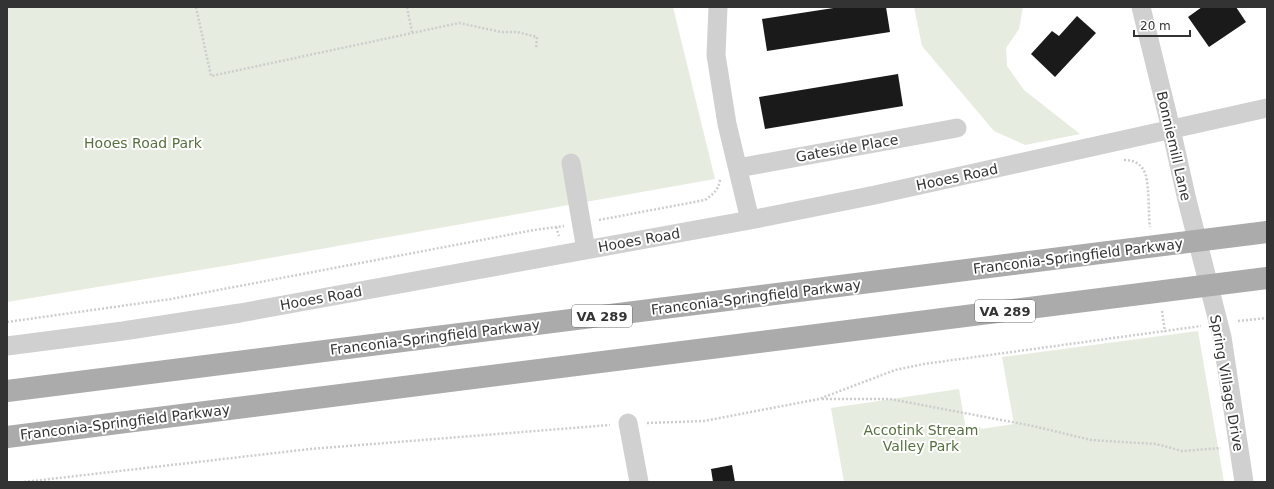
<svg xmlns="http://www.w3.org/2000/svg" width="1274" height="489" font-family="'DejaVu Sans',sans-serif">
	<rect width="100%" height="100%" fill="#fff"/>
	<!-- green -->
	<path fill="#e6ecdf" d="M7,7H673L715,179L236,264L7,302Z
		M914,7H1023L1019,29L1006,48L1007,66L1024,90L1080,134L1025,145L994,131L922,46Z
		M1198,331L1224,482H844L831,408L959,389L966,429L980,427L981,429L1014,424L1002,357Z"/>
	<!-- building -->
	<path fill="#1a1a1a" d="M840,7H886L890,32L767,51L762,19Z
		M1202,7H1236L1246,22L1209,47L1188,17Z
		M1077,16L1096,33L1055,77L1031,54L1052,31L1059,36Z
		M898,74L903,106L765,129L759,97Z
		M732,465L735,482H713L711,469Z"/>
	<g fill="none" stroke-linecap="round" stroke-linejoin="round">
		<!-- path -->
		<path stroke="#cdcdcd" stroke-width="2.5" stroke-dasharray="2 2" stroke-linecap="butt" d="M196,7L211,76L459,23L501,32H517L537,37L536,49
			M407,7L412,32
			M1124,160C1132,160 1138,162 1143,169C1150,179 1148,213 1150,227
			M599,220L705,200C713,194 719,190 720,179
			M556,227L559,236
			M1162,311L1165,332
			M1238,321L1267,318
			M7,322L171,299L534,230L564,226
			M822,399H890L1033,426L1091,440L1156,444L1182,451L1221,448
			M647,423L704,421L819,399L895,370L924,364L1201,326
			M24,482L310,449L610,425"/>
		<!-- minor -->
		<path stroke="#d0d0d0" stroke-width="19" d="M718,7L716,55L727,124L750,220
			M1141,7L1171,129L1187,200L1222,337L1244,482
			M571,163L586,250
			M738,168L957,128
			M7,346L123,331L240,313L750,220L875,195L1267,108
			M628,423L639,482"/>
		<!-- major -->
		<path stroke="#ababab" stroke-width="22" d="M7,391L1267,232
			M7,437L1267,278"/>
	</g>
	<g text-anchor="middle" dominant-baseline="central" stroke-width="4" stroke-linejoin="round" paint-order="stroke">
		<!-- shield labels -->
		<g fill="#fff" stroke="#707070" stroke-width="1">
			<rect x="975" y="300" width="60" height="22" rx="3"/>
			<rect x="572" y="305" width="60" height="22" rx="3"/>
		</g>
		<g font-size="13" font-weight="bold" fill="#333">
			<text x="1005" y="311">VA 289</text>
			<text x="602" y="316">VA 289</text>
		</g>
		<!-- park labels -->
		<g font-size="14" fill="#56703f" stroke="#fff">
			<text x="143" y="143">Hooes Road Park</text>
			<text x="921" y="430">Accotink Stream<tspan x="921" dy="16">Valley Park</tspan></text>
		</g>
		<!-- street labels -->
		<g font-size="14" fill="#333" stroke="#fff">
			<text transform="translate(1174 146) rotate(77)">Bonniemill Lane</text>
			<text transform="translate(847 148) rotate(-10)">Gateside Place</text>
			<text transform="translate(957 177) rotate(-12)">Hooes Road</text>
			<text transform="translate(639 240) rotate(-10)">Hooes Road</text>
			<text transform="translate(1078 256) rotate(-7)">Franconia-Springfield Parkway</text>
			<text transform="translate(756 297) rotate(-7)">Franconia-Springfield Parkway</text>
			<text transform="translate(321 298) rotate(-10)">Hooes Road</text>
			<text transform="translate(435 337) rotate(-7)">Franconia-Springfield Parkway</text>
			<text transform="translate(1227 383) rotate(80)">Spring Village Drive</text>
			<text transform="translate(125 422) rotate(-7)">Franconia-Springfield Parkway</text>
		</g>
	</g>
	<!-- border -->
	<rect width="1274" height="489" fill="none" stroke="#333333" stroke-width="16"/>
	<!-- scale -->
	<path d="M1134 30v6h56v-6" fill="none" stroke="#333333" stroke-width="2"/>
	<text x="1140" y="30" font-size="12" fill="#333333" stroke="#ffffff" stroke-width="3" paint-order="stroke">20 m</text>
</svg>
